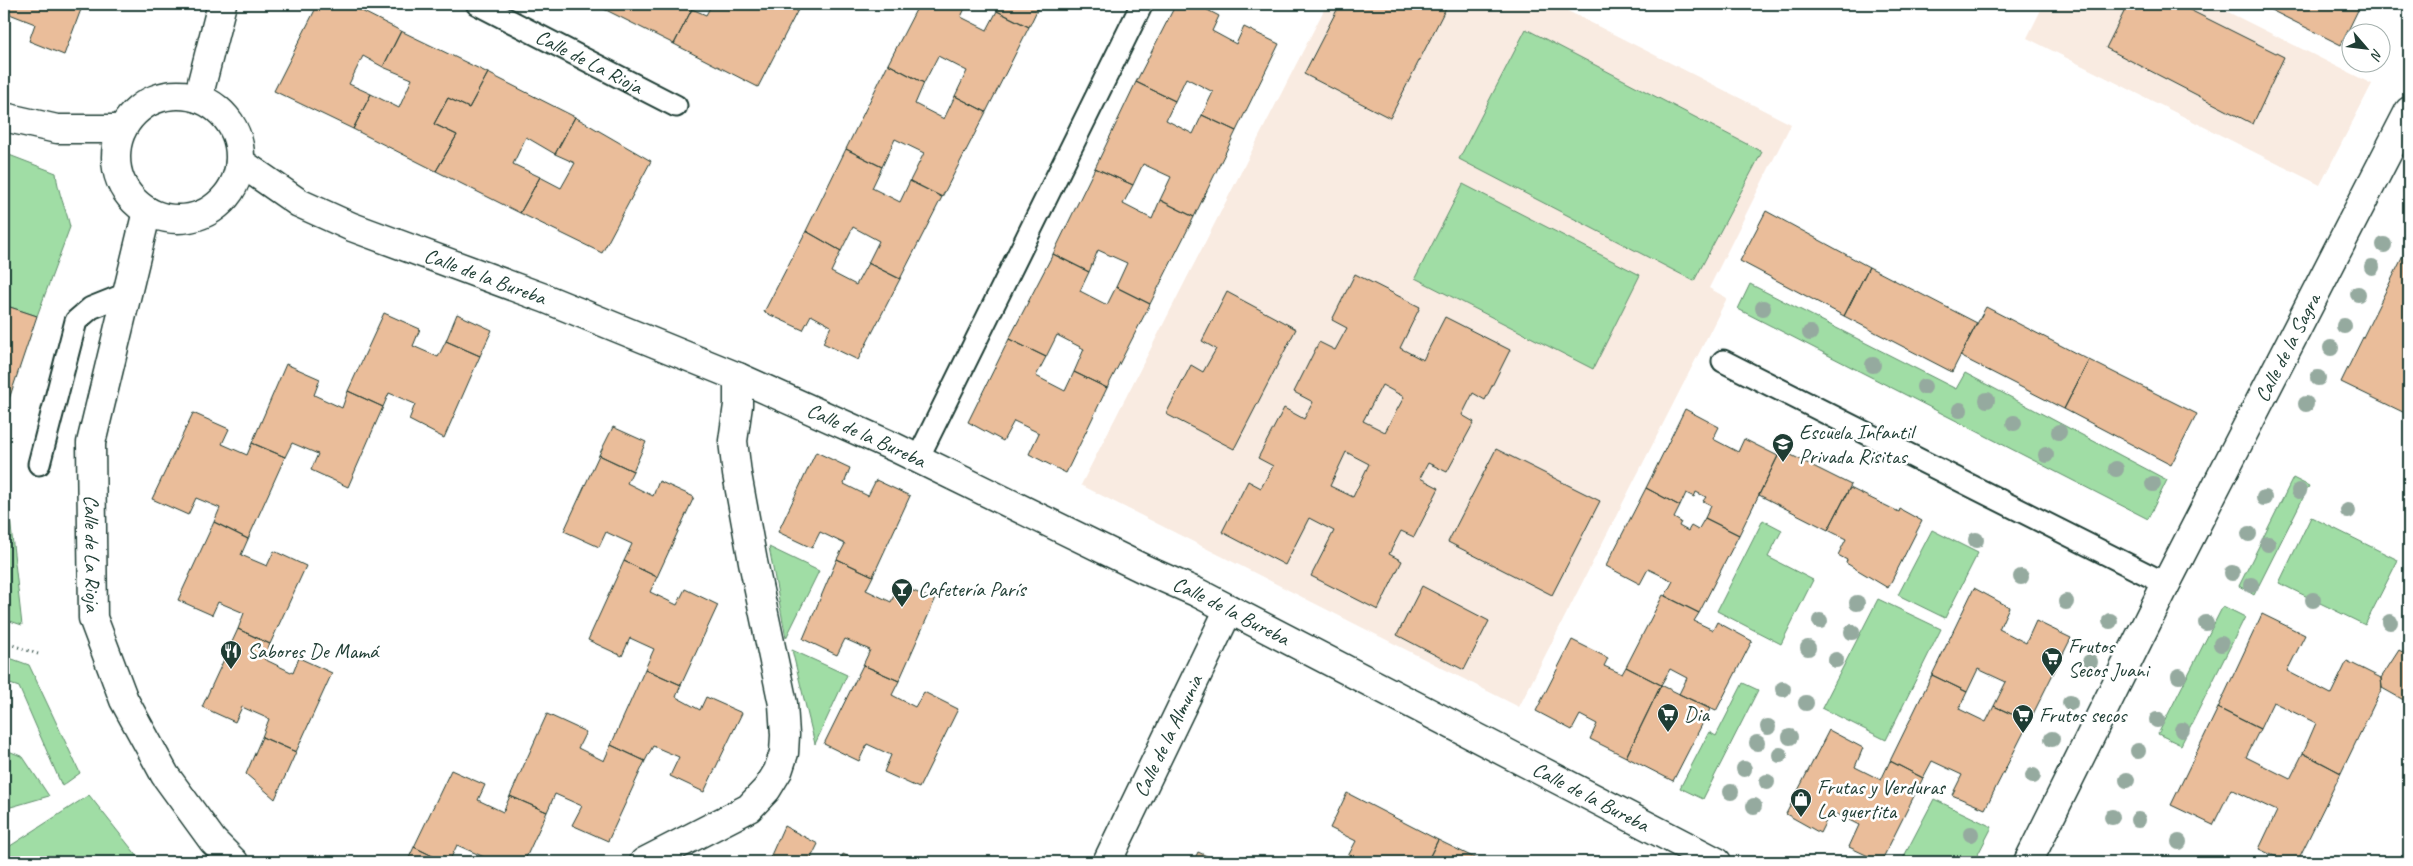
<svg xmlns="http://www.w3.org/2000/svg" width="2413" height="866" font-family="Caveat,sans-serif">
	<rect width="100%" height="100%" fill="#fff"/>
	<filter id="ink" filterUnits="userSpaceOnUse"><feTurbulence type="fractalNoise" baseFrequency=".02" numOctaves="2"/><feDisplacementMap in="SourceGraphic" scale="10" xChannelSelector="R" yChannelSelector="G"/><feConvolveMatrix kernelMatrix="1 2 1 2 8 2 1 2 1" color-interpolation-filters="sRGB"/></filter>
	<g filter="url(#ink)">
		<!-- built -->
		<path fill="#f9ebe1" d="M1327,4H1554L1791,124L1709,288L1727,298L1519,707L1081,485Z
			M2044,4H2212L2372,84L2320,185L2027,38Z"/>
		<!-- green -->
		<path fill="#a0dda5" stroke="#608d6c" d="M1526,29L1762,152L1694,281L1459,159Z
			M4,153L56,173C58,194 66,208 70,227L37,316L4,305Z
			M1463,184L1640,275L1593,369L1415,278Z
			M1750,284L1956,389L1965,373L2167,480L2148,519L1738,309Z
			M2293,478L2309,486L2254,595L2239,586Z
			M2311,517L2398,560L2365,625L2279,583Z
			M10,518L22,625L4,619V537Z
			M1763,520L1782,530L1768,557L1813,580L1781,644L1717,611Z
			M1932,530L1978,553L1945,618L1898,595Z
			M769,547L819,571L786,638Z
			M1878,599L1941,629L1886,740L1822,708Z
			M2223,606L2245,617L2181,745L2158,734Z
			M792,650L847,675L815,744Z
			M4,656L29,665L80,773L62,786L19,687L4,682Z
			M1743,683L1758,690L1703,799L1680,788L1709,732L1716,736Z
			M4,749L23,757L49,796L4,809Z
			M89,795L142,862H4V850Z
			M1934,799L1992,827L1974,862H1901Z"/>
		<!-- building -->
		<path fill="#eabd9a" stroke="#1f3d34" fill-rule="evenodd" d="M4,4H83L64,55L29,41L35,24L7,13L4,23Z
			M318,4H348L401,31L383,67L363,56L349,84L371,94L353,129L274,91Z
			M594,4H682L692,9L674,44Z
			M712,4H801L758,87L674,44L692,9L706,15Z
			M919,4H967L961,17L987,30L997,11L1029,27L986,112L955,96L967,71L938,56L924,83L888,64Z
			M1000,4H1040L1029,27L997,11Z
			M1176,4H1196L1219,16L1212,31L1236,44L1244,27L1279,44L1236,131L1202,115L1213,92L1186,78L1175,101L1136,82Z
			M1340,4H1448L1390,118L1304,74Z
			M2128,4H2178L2284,57L2253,124L2106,48Z
			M2259,4H2361L2341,45Z
			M401,31L488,73L469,108L448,98L434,124L457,135L436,171L353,129L371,94L399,108L412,79L383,67Z
			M888,64L924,83L915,104L944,119L955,96L986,112L942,197L910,181L924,153L895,139L882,167L846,149Z
			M488,73L575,117L555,154L526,137L513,164L540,177L520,213L436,171L457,135L434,124L448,98L469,108Z
			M1136,82L1175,101L1166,120L1193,134L1202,115L1236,131L1194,217L1160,200L1171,177L1143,164L1133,185L1095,168Z
			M575,117L651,161L602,253L520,213L540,177L561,188L575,163L555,154Z
			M846,149L882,167L872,188L900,202L910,181L942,197L900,279L868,263L879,241L853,227L841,251L806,231Z
			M1095,168L1133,185L1123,204L1152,219L1160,200L1194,217L1150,304L1116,287L1127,263L1098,250L1089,272L1053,254Z
			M1766,211L1869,267L1844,316L1740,261Z
			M806,231L841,251L831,272L856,285L868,263L900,279L858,360L823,343L831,326L811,315L803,330L764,312Z
			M1053,254L1089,272L1080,291L1107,305L1116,287L1150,304L1107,388L1074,372L1084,349L1057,335L1046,357L1009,339Z
			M2403,256L2409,259V415L2341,382Z
			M1869,267L1977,323L1952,372L1844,316Z
			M1355,274L1420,307L1400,348L1423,360L1445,317L1510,350L1485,400L1473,393L1462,415L1474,422L1447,472L1428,463L1420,478L1439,488L1414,537L1401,531L1389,554L1402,561L1378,610L1311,576L1334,531L1309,518L1285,565L1222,532L1248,481L1261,488L1273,466L1258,458L1284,408L1304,419L1313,402L1294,392L1319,342L1335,350L1347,328L1332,320ZM1382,385L1404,397L1385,432L1363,421ZM1346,452L1369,464L1353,497L1330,486Z
			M1227,292L1296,329L1234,449L1166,414L1191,365L1203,372L1216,349L1202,341Z
			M4,305L37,316L5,411H4Z
			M1986,307L2089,360L2064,409L1960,356Z
			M384,313L420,329L413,346L438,357L446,341L480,356L444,438L409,420L415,404L389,393L383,407L348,391Z
			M457,314L492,330L480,356L446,341Z
			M1009,339L1046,357L1036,376L1065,391L1074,372L1107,388L1066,473L1029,454L1039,433L1014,421L1003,441L968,422Z
			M2089,360L2197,414L2171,465L2064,409Z
			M286,364L320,379L314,395L342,408L348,391L383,407L348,487L311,470L318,454L292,443L285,457L252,443Z
			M1685,409L1719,427L1713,439L1738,452L1744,439L1778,456L1739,535L1705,518L1711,505L1703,501L1706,497L1696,492L1694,497L1686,493L1680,506L1646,488Z
			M193,413L229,429L222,444L247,455L252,443L285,457L248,539L214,522L220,508L196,498L188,515L152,499Z
			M613,427L646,442L633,471L599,455Z
			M1496,449L1600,501L1552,595L1448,542Z
			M1781,450L1851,485L1828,530L1759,495Z
			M816,452L850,468L844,484L868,496L876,480L910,496L873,576L837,559L845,544L820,532L812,548L778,532Z
			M599,455L633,471L627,483L653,496L659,481L694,497L657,577L624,561L632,544L606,532L599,547L564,531Z
			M1646,488L1680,506L1674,518L1681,522L1679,526L1688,531L1691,526L1698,530L1705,518L1739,535L1699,613L1665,596L1673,581L1648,569L1640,584L1606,566Z
			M1850,488L1899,512L1900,509L1922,521L1888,588L1846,563L1847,560L1838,555L1846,539L1828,530Z
			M214,522L248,539L241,555L267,566L274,551L306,566L270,644L238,629L244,613L218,602L212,615L178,600Z
			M837,559L873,576L866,590L891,602L899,585L935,600L899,681L863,665L870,650L845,639L837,655L803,639Z
			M624,561L657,577L650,592L677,605L685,589L718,605L681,685L645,669L654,649L630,638L622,656L588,640Z
			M1422,586L1489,621L1464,670L1397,635Z
			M1974,588L2009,607L1999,629L2026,643L2036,621L2071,638L2029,722L1994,706L2006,682L1978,669L1967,692L1932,675Z
			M1663,595L1699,613L1694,621L1713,630L1717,622L1752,641L1716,711L1679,694L1687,678L1670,669L1661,685L1626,667Z
			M2262,614L2305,635L2287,671L2331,694L2347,661L2381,678L2382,688L2341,773L2303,753L2316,723L2273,702L2260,729L2218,708Z
			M238,629L270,644L264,659L293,673L299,658L332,673L296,752L262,737L269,719L242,707L235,722L202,707Z
			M1572,640L1608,658L1604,666L1622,674L1626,667L1661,685L1626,757L1590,739L1597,724L1580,715L1572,730L1536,711Z
			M2399,650L2409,656V703L2382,688L2381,678Z
			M863,665L899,681L892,695L915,707L924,692L958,709L919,788L884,772L891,755L867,744L859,761L824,744Z
			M645,669L681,685L676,697L700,710L706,697L742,713L704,792L670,776L679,757L653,746L645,761L611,745Z
			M1932,675L1967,692L1959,709L1986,722L1994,706L2029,722L1985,809L1952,795L1962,775L1932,761L1923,778L1890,761Z
			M1661,685L1710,709L1673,781L1626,757Z
			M2218,708L2260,729L2246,757L2290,779L2303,753L2341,773L2297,862H2287L2259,849L2277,811L2231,789L2213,825L2171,805Z
			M547,714L586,732L578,748L604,761L611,745L645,761L608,841L572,825L582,806L555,794L547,812L510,796Z
			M1829,730L1863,748L1855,767L1881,780L1890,761L1923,778L1881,862L1849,847L1859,825L1831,811L1820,833L1786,814Z
			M262,737L296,752L275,799L246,774Z
			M451,770L485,785L478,800L503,812L510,796L547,812L524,862H482L484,857L457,845L449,862H445L414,847Z
			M1347,793L1438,840L1427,862H1398L1393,860L1392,862H1345L1356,841L1330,828Z
			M784,826L818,844L811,858L819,862H768Z
			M1438,840L1483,862H1427Z
			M414,847L445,862H407Z
			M1198,852L1220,862H1193Z
			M843,854L859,862H840Z"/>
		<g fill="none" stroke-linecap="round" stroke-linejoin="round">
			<!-- lane casing -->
			<g stroke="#1f3d34" stroke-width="25">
				<g id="lane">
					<path id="s1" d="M477,4L676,106"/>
					<path d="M1723,361L2166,584"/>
					<path d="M918,458L1142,4"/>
					<path d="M39,464L76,321L91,308L126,294"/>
				</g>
			</g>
			<!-- street casing -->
			<g stroke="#1f3d34" stroke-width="31">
				<g id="street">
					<circle cx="178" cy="157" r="62"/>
					<path d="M198,98L222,4"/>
					<path d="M4,117L57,129H122"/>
					<path id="s2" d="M240,162L299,203L352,227L544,298L738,377L894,447L1146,570L1196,592L1717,862"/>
					<path id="s3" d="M147,211L91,443L93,618L124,700L165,775L213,841L234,862"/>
					<path d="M644,862L749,808L767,789L778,771L784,753L785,735L783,704L753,562L737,474L733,441L738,405V377"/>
					<path id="s4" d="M1107,862L1229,609"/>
					<path id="s5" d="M2028,862L2166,584L2409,111"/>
				</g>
			</g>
			<!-- path -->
			<path stroke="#1f3d34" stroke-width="3" stroke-dasharray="1 4" stroke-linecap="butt" d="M4,642L38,654"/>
			<!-- lane -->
			<use href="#lane" stroke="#fff" stroke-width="21"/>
			<!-- street -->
			<use href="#street" stroke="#fff" stroke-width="28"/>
		</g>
		<!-- trees -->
		<g fill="#95aa9f">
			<circle cx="2384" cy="245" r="8"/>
			<circle cx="2372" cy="267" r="8"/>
			<circle cx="2358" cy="294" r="8"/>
			<circle cx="1763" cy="308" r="8"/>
			<circle cx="2344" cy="326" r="8"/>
			<circle cx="1810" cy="333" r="8"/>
			<circle cx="2331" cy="348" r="8"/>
			<circle cx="1873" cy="365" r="8"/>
			<circle cx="2318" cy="378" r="8"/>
			<circle cx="1924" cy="387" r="8"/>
			<circle cx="1987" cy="400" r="8"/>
			<circle cx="2306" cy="404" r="8"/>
			<circle cx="1960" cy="410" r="8"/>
			<circle cx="2014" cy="423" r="8"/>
			<circle cx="2059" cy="432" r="8"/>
			<circle cx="2046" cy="455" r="8"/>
			<circle cx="2116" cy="469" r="8"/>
			<circle cx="2153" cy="484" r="8"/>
			<circle cx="2299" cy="491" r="8"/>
			<circle cx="2264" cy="498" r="8"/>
			<circle cx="2348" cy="511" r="8"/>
			<circle cx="2249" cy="534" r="8"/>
			<circle cx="1976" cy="540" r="8"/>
			<circle cx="2268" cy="544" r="8"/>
			<circle cx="2232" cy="573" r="8"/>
			<circle cx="2021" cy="577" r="8"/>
			<circle cx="2251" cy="585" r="8"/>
			<circle cx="2313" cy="600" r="8"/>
			<circle cx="2066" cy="602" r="8"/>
			<circle cx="1857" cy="603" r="8"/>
			<circle cx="1820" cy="621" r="8"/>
			<circle cx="2110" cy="621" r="8"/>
			<circle cx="2390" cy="622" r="8"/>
			<circle cx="2206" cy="623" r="8"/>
			<circle cx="1852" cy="632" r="8"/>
			<circle cx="2221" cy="644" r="8"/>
			<circle cx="1808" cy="648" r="8"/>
			<circle cx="1836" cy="660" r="8"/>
			<circle cx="2090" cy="662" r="8"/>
			<circle cx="2179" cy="676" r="8"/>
			<circle cx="1783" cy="689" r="8"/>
			<circle cx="1806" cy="703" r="8"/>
			<circle cx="2070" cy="703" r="8"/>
			<circle cx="2157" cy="720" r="8"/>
			<circle cx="1768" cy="727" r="8"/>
			<circle cx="2182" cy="730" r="8"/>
			<circle cx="1790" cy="737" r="8"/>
			<circle cx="2052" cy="739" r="8"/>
			<circle cx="1757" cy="743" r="8"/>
			<circle cx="2138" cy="751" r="8"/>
			<circle cx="1780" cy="755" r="8"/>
			<circle cx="1744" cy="769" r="8"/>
			<circle cx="2033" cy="776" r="8"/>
			<circle cx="2127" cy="780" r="8"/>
			<circle cx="1767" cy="782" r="8"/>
			<circle cx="1731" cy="792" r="8"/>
			<circle cx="1754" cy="806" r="8"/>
			<circle cx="2112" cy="817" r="8"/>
			<circle cx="2138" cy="820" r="8"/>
			<circle cx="1971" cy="834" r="8"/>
			<circle cx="2179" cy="842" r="8"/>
		</g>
	</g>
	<!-- icons -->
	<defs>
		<g id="school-pin" transform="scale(1.125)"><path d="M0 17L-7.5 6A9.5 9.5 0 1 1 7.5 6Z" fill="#1f3d34" stroke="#fff"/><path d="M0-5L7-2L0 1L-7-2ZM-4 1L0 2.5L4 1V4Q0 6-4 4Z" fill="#fff"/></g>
		<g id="bar-pin" transform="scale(1.125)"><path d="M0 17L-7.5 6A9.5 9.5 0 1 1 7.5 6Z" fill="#1f3d34" stroke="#fff"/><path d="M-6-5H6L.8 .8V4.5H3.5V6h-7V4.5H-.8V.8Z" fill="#fff"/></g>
		<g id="restaurant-pin" transform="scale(1.125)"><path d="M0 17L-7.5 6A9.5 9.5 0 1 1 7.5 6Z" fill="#1f3d34" stroke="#fff"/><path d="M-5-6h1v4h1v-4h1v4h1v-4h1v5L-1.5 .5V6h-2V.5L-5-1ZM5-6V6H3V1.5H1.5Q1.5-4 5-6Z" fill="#fff"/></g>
		<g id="supermarket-pin" transform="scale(1.125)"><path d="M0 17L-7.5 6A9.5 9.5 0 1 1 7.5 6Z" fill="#1f3d34" stroke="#fff"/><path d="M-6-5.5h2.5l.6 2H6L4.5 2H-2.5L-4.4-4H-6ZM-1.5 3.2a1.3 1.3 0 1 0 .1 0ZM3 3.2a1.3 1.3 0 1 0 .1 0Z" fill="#fff"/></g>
		<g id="shop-pin" transform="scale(1.125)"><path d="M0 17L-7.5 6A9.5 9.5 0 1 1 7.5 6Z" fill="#1f3d34" stroke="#fff"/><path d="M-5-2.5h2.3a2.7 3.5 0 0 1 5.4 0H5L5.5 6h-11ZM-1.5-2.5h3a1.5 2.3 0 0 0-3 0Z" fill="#fff"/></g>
	</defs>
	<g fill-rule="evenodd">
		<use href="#school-pin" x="1783" y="444"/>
		<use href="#bar-pin" x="902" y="589"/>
		<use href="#restaurant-pin" x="231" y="651"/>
		<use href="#supermarket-pin" x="2052" y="658"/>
		<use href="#supermarket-pin" x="1668" y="714"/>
		<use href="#supermarket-pin" x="2023" y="715"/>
		<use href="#shop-pin" x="1801" y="799"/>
	</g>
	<g text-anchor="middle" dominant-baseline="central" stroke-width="5" stroke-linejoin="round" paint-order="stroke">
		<!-- street labels -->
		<g font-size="21" fill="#1f3d34" stroke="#fff">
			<text stroke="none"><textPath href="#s1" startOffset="126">Calle de La Rioja</textPath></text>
			<text stroke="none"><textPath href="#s2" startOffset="272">Calle de la Bureba</textPath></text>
			<text stroke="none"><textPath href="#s5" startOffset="576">Calle de la Sagra</textPath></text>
			<text stroke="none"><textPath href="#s2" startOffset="685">Calle de la Bureba</textPath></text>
			<text stroke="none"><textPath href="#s3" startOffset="349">Calle de La Rioja</textPath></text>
			<text stroke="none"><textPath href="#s2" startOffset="1090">Calle de la Bureba</textPath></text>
			<text stroke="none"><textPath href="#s4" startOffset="140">Calle de la Almunia</textPath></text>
			<text stroke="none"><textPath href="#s2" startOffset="1495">Calle de la Bureba</textPath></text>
		</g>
		<!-- poi labels -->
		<g font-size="21" fill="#1f3d34" stroke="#fff" text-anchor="start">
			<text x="1799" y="432">Escuela Infantil<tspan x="1799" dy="24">Privada Risitas</tspan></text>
			<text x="918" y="589">Cafetería París</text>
			<text x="2068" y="646">Frutos<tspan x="2068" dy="24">Secos Juani</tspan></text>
			<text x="247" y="651">Sabores De Mamá</text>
			<text x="1684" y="714">Dia</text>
			<text x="2039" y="715">Frutos secos</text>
			<text x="1817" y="787">Frutas y Verduras<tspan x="1817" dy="24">La guertita</tspan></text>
		</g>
	</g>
	<!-- margin -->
	<rect width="2413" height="866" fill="none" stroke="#fff" stroke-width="20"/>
	<rect x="10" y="10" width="2393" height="846" fill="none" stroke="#1f3d34" stroke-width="2" filter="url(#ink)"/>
	<!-- north arrow -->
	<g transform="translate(2366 48) rotate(118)"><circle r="24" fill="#ffffff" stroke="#a5b1ae"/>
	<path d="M0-4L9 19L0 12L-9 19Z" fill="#1f3d34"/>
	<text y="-8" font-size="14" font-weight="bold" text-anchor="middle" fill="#1f3d34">N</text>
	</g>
</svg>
